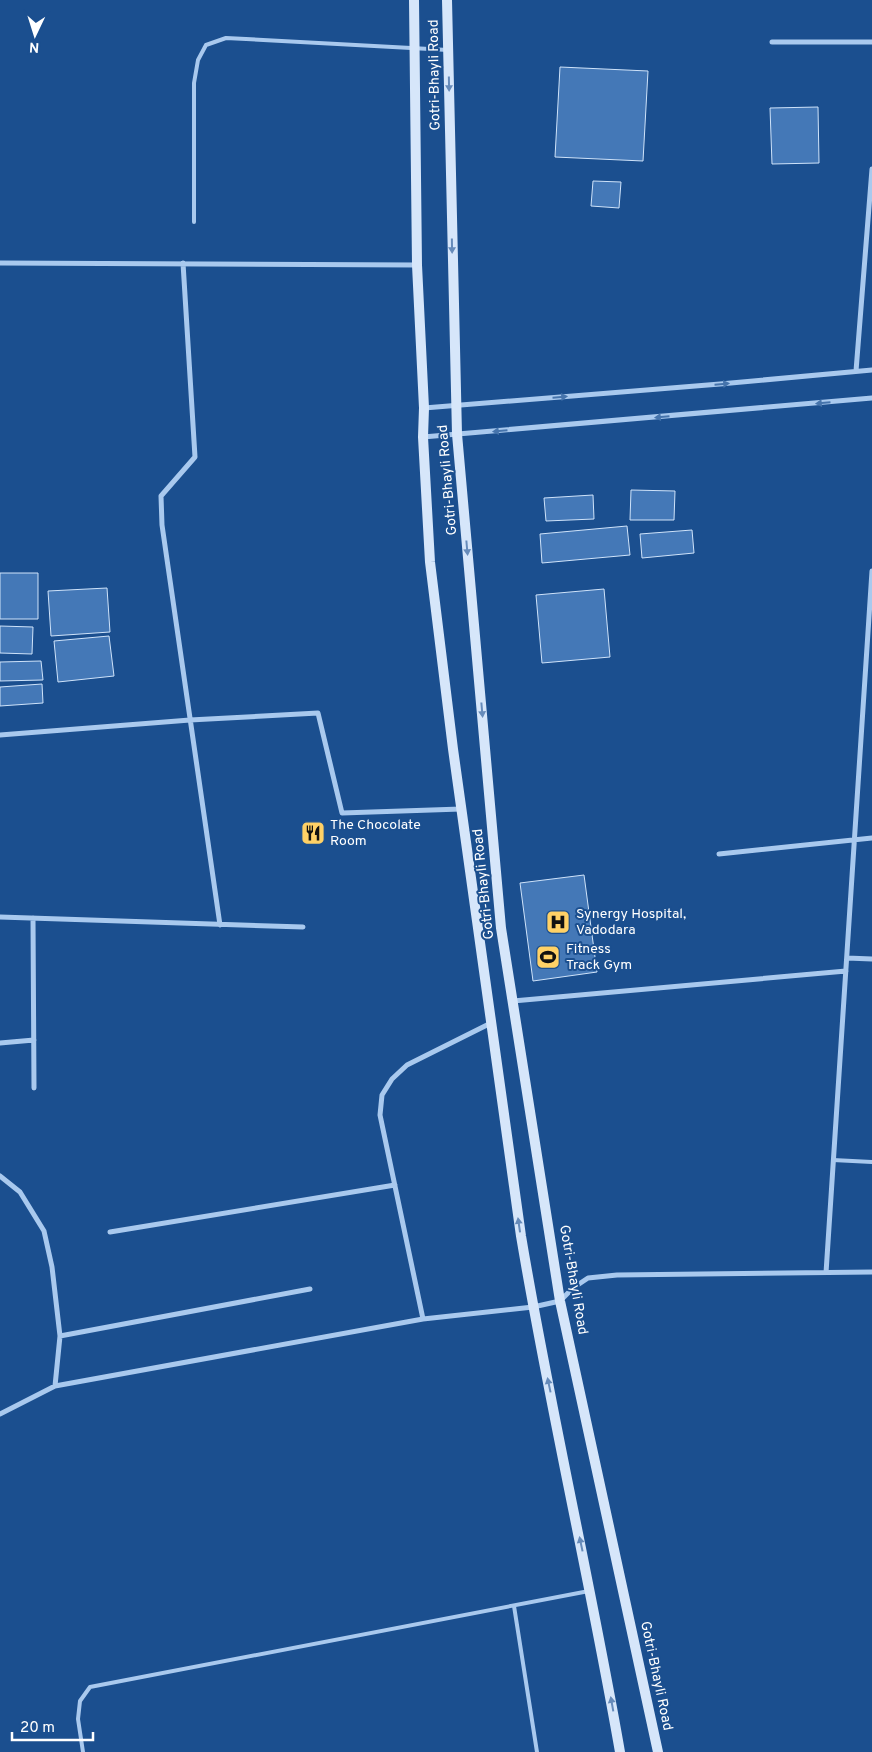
<svg xmlns="http://www.w3.org/2000/svg" width="872" height="1752" font-family="Overpass,sans-serif">
	<rect width="100%" height="100%" fill="#1b4f8f"/>
	<!-- building -->
	<path fill="#4478b7" stroke="#cfe3fa" d="M560,67L648,71L643,161L555,157Z
		M818,107L819,163L772,164L770,108Z
		M593,181L621,182L619,208L591,206Z
		M631,490L675,491L674,520H630Z
		M593,495L594,519L546,521L544,498Z
		M627,526L630,555L542,563L540,534Z
		M692,530L694,553L642,558L640,534Z
		M0,573H38V619H0Z
		M107,588L110,632L51,636L48,591Z
		M604,589L610,657L542,663L536,595Z
		M0,626L33,627L32,654L0,653Z
		M109,636L114,676L58,682L54,641Z
		M41,661L43,680L0,681V662Z
		M42,684L43,703L0,706V687Z
		M584,875L597,972L533,981L520,883Z"/>
	<g fill="none" stroke-linecap="round" stroke-linejoin="round">
		<!-- lane -->
		<path stroke="#a9c9ee" stroke-width="4" d="M194,222V83L198,60L206,45L226,38L448,50
			M833,1160L872,1162
			M514,1606L537,1752
			M83,1752L78,1719L80,1701L90,1687L589,1591"/>
		<!-- street -->
		<path stroke="#a9c9ee" stroke-width="5" d="M772,42H872
			M0,263L417,265
			M183,263L195,457L161,496L162,525L220,925
			M856,371L872,169
			M424,408L720,384L872,370
			M423,437L872,398
			M0,735L190,720L318,713L342,813L461,809
			M719,854L872,838
			M0,917L303,927
			M33,918L34,1088
			M847,958L872,959
			M513,1001L846,971
			M0,1043L34,1040
			M0,1176L20,1192L44,1231L52,1267L60,1336L55,1386
			M110,1232L395,1185
			M826,1273L872,571
			M423,1319L380,1115L382,1095L392,1079L407,1065L491,1023
			M60,1336L310,1289
			M0,1414L55,1386L423,1319L533,1307L560,1301L573,1288L588,1278L617,1275L872,1272"/>
		<!-- secondary -->
		<path stroke="#d6e6fa" stroke-width="10" d="M414,0L417,265L424,408L423,437L430,562L453,749L521,1236C550,1409 590,1580 620,1752
			M447,0L457,434L501,928L560,1301L658,1752"/>
	</g>
	<!-- one-way arrows -->
	<defs><path id="oneway-solid" d="M-6-.8H1V-3.2L6.5 0L1 3.2V.8H-6Z" transform="scale(1.25)"/></defs>
	<g fill="#668bba">
		<use href="#oneway-solid" transform="translate(449 84) rotate(89)"/>
		<use href="#oneway-solid" transform="translate(452 246) rotate(89)"/>
		<use href="#oneway-solid" transform="translate(467 548) rotate(85)"/>
		<use href="#oneway-solid" transform="translate(482 710) rotate(85)"/>
		<use href="#oneway-solid" transform="translate(519 1225) rotate(-98)"/>
		<use href="#oneway-solid" transform="translate(549 1385) rotate(-102)"/>
		<use href="#oneway-solid" transform="translate(581 1544) rotate(-102)"/>
		<use href="#oneway-solid" transform="translate(612 1704) rotate(-100)"/>
	</g>
	<g fill="#4674ac">
		<use href="#oneway-solid" transform="translate(722 384) rotate(-5)"/>
		<use href="#oneway-solid" transform="translate(560 397) rotate(-5)"/>
		<use href="#oneway-solid" transform="translate(823 403) rotate(175)"/>
		<use href="#oneway-solid" transform="translate(662 417) rotate(175)"/>
		<use href="#oneway-solid" transform="translate(500 431) rotate(175)"/>
	</g>
	<!-- icons -->
	<defs>
		<g id="restaurant-square" transform="scale(1.25)"><rect x="-9" y="-9" width="18" height="18" rx="4" fill="#ffd166" stroke="#1b4f8f"/><path d="M-5-6h1v4h1v-4h1v4h1v-4h1v5L-1.5 .5V6h-2V.5L-5-1ZM5-6V6H3V1.5H1.5Q1.5-4 5-6Z" fill="#111"/></g>
		<g id="hospital-square" transform="scale(1.25)"><rect x="-9" y="-9" width="18" height="18" rx="4" fill="#ffd166" stroke="#1b4f8f"/><path d="M-5-5h3v3.5h4V-5h3V5h-3V1.5h-4V5h-3Z" fill="#111"/></g>
		<g id="stadium-square" transform="scale(1.25)"><rect x="-9" y="-9" width="18" height="18" rx="4" fill="#ffd166" stroke="#1b4f8f"/><path d="M0-5a6.5 5 0 1 0 0 10a6.5 5 0 1 0 0-10ZM-3.5-1.8h7v3.6h-7Z" fill="#111"/></g>
	</defs>
	<g fill-rule="evenodd">
		<use href="#restaurant-square" x="313" y="833"/>
		<use href="#hospital-square" x="558" y="922"/>
		<use href="#stadium-square" x="548" y="957"/>
	</g>
	<g text-anchor="middle" dominant-baseline="central" stroke-width="4" stroke-linejoin="round" paint-order="stroke">
		<!-- street labels -->
		<g font-size="14" fill="#fff" stroke="#1b4f8f">
			<text transform="translate(435 75) rotate(-91)">Gotri-Bhayli Road</text>
			<text transform="translate(448 480) rotate(-95)">Gotri-Bhayli Road</text>
			<text transform="translate(484 884) rotate(-96)">Gotri-Bhayli Road</text>
			<text transform="translate(573 1280) rotate(80)">Gotri-Bhayli Road</text>
			<text transform="translate(656 1676) rotate(78)">Gotri-Bhayli Road</text>
		</g>
		<!-- poi labels -->
		<g font-size="14" fill="#fff" stroke="#1b4f8f" text-anchor="start">
			<text x="330" y="825">The Chocolate<tspan x="330" dy="16">Room</tspan></text>
			<text x="576" y="914">Synergy Hospital,<tspan x="576" dy="16">Vadodara</tspan></text>
			<text x="566" y="949">Fitness<tspan x="566" dy="16">Track Gym</tspan></text>
		</g>
	</g>
	<!-- north arrow -->
	<g transform="translate(35 35) rotate(184)" stroke="#1b4f8f" stroke-width="4" paint-order="stroke">
	<path d="M0-4L9 19L0 12L-9 19Z" fill="#ffffff"/>
	<text y="-8" font-size="14" font-weight="bold" text-anchor="middle" fill="#ffffff">N</text>
	</g>
	<!-- scale -->
	<path d="M12 1732v8h81v-8" fill="none" stroke="#ffffff" stroke-width="2.5"/>
	<text x="20" y="1732" font-size="15" fill="#ffffff" stroke="#1b4f8f" stroke-width="4" paint-order="stroke">20 m</text>
</svg>
